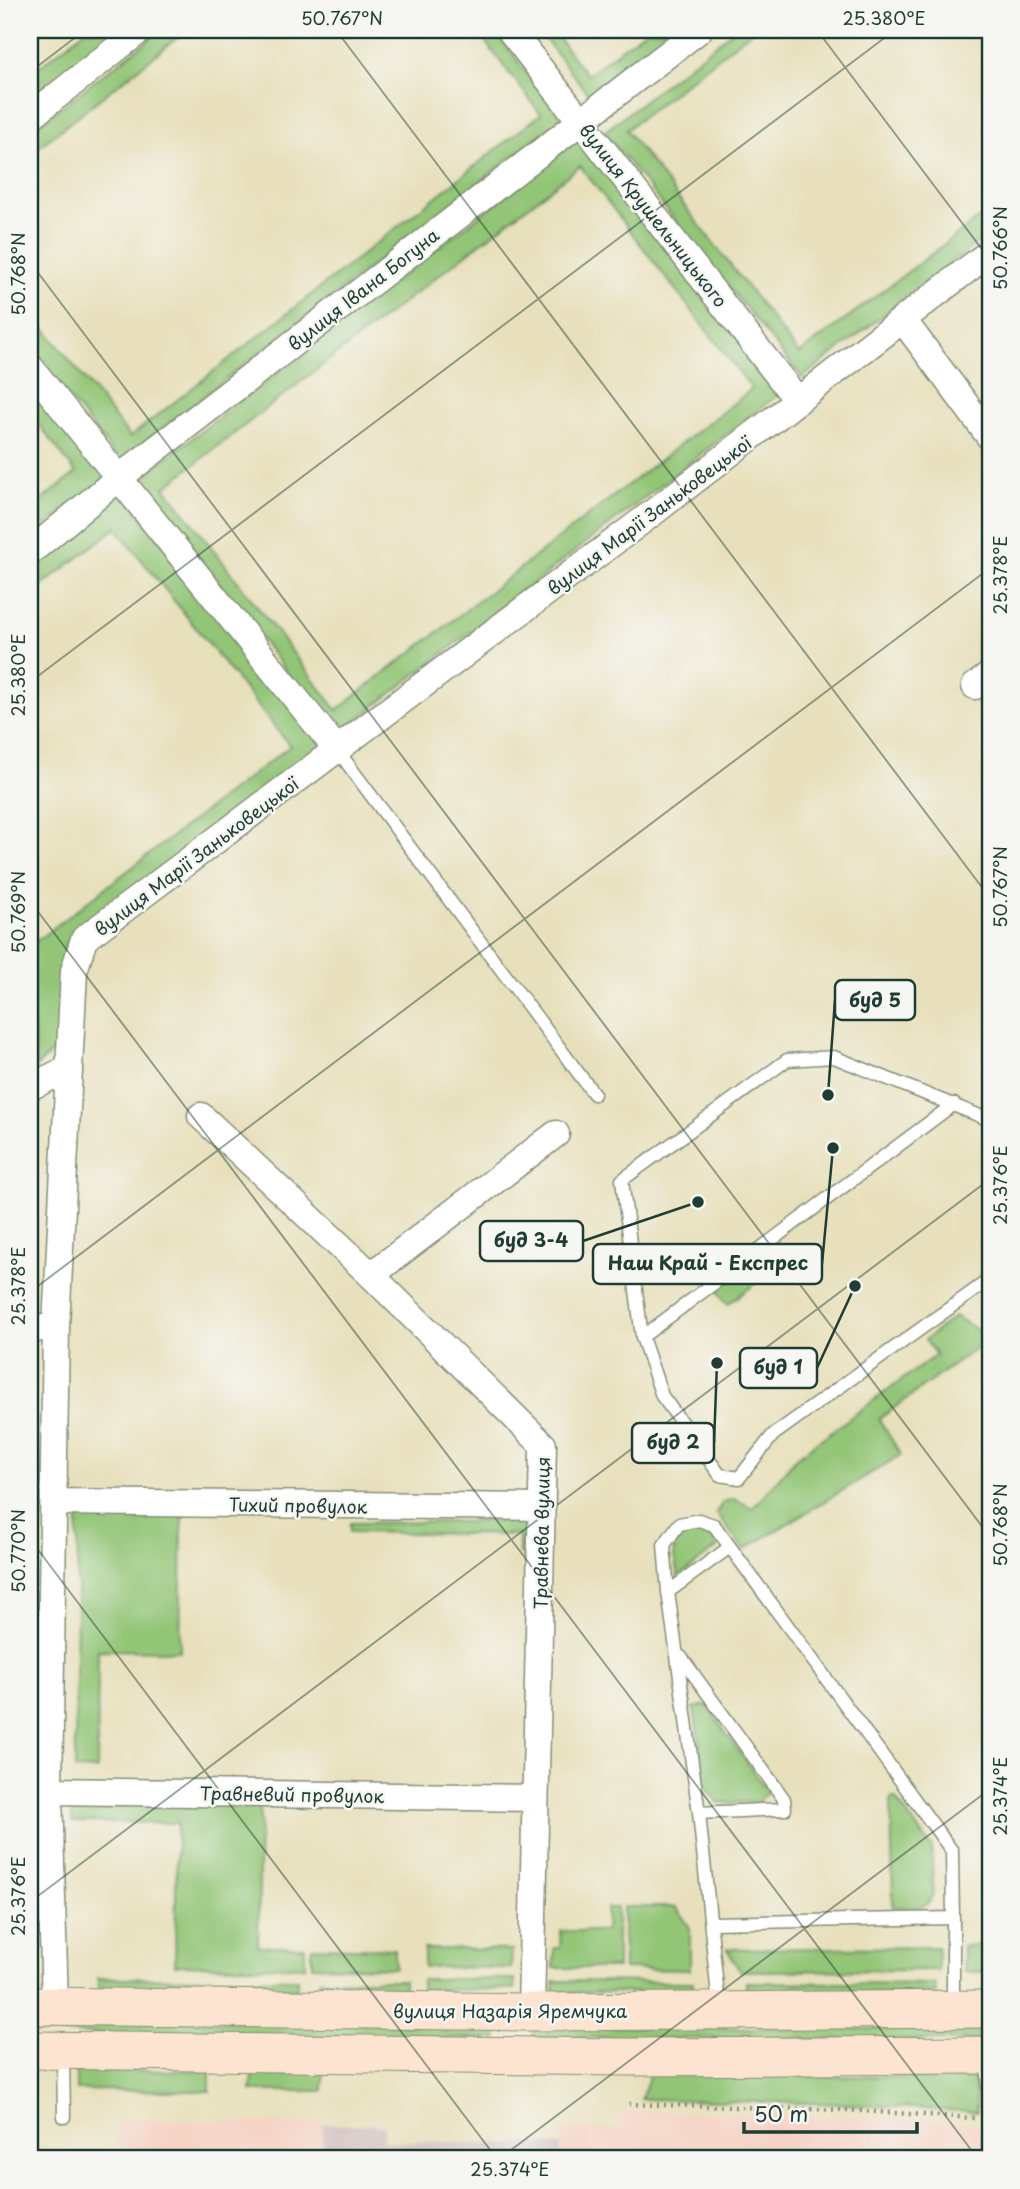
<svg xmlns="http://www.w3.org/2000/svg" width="1020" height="2189" font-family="'Playpen Sans',sans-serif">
	<rect width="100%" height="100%" fill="#f6f6f2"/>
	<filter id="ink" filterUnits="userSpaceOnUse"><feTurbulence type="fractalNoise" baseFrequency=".0143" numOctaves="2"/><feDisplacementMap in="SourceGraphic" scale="14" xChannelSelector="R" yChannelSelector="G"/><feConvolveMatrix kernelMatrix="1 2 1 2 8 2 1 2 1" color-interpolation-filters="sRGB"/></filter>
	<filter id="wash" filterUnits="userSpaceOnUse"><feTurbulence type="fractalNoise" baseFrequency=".00686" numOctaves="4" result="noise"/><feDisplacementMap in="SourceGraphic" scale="28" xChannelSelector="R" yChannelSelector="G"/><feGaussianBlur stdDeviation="1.57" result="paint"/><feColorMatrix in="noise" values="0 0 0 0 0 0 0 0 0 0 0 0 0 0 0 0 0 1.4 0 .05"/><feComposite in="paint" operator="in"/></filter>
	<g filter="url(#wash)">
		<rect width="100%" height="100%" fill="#e8e0bc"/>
		<!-- built -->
		<path fill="#f5d2c2" d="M618,2111L846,2116L990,2126V2159H561L562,2128L623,2129Z
			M117,2119L323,2124L322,2159H116Z"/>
		<!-- industrial -->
		<path fill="#d1bfbd" d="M323,2124L384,2125V2141L561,2145V2159H322Z"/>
		<!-- green -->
		<path fill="#92c576" stroke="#588155" stroke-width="2" fill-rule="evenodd" d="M86,30H118L30,99V74Z
			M161,30H187L30,154V131Z
			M476,30H494L562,118L120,461L30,350V310L130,437L541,114Z
			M538,30H552L587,75L646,30H676L590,96Z
			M734,30H753L626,130L799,354L990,210V233L802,378L604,132Z
			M581,137L780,393L336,736L138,480ZM580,166L752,389L337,710L165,487Z
			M30,381L108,476L30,538V509L76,473L30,413Z
			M120,490L326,747L65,944L63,1042L36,1067L30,946L290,746L116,528L30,595V580L40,571L32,561Z
			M753,1264L763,1278L728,1304L717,1290Z
			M955,1316L990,1338L879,1419L901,1455L744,1550L716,1513L723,1502L734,1499L753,1508L798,1456L936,1355L925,1340Z
			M30,1458H32V1727H30Z
			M78,1513L182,1515L180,1651L98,1650L97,1770L75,1769Z
			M526,1521V1554H519V1535L350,1532V1523Z
			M693,1527L703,1528L718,1547L678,1577C673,1548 667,1544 693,1527Z
			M706,1705L768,1792L759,1802L719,1803L706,1789L694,1708Z
			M891,1798H895L932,1848L933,1893L929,1902L920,1908L893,1907Z
			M72,1800L260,1803L258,1946L305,1947V1967L175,1965L177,1823L72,1822Z
			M623,1907H676L690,1928V1970L624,1969Z
			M607,1908H617V1968H554V1948H560L561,1931H606Z
			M990,1945V1972H964L963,1946Z
			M312,1947L395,1949V1968L312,1966Z
			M938,1947V1970L740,1971L727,1949Z
			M424,1949L512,1950L511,1968L424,1967Z
			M98,1978L297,1979V1989L98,1988Z
			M422,1979H515V1989L422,1990Z
			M319,1980H404V1990H319Z
			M554,1981L693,1982V1993L554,1992Z
			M746,1982L935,1984L936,1994L746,1992Z
			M30,2019L497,2025V2039L30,2033Z
			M533,2026L990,2030V2041L533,2037Z
			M76,2070L210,2071V2091L76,2090Z
			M252,2071L323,2072V2091H251Z
			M650,2074L974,2078L977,2112L846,2104L641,2099Z"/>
	</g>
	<g filter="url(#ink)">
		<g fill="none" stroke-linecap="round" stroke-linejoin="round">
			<!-- lane casing -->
			<g stroke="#848e78" stroke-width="15">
				<path id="lane" d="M338,751L594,1094
					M990,1120L834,1057L787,1060L622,1180L642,1337L662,1396L720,1475L739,1478L773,1435L990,1279
					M642,1337L954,1104
					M668,1592L730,1547
					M681,1657L784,1799L785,1809L699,1813
					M711,1923L953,1918V2006
					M719,2006L699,1813L668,1592L664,1545L679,1524L699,1520L714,1525L952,1851L953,1918
					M63,2054L64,2117
					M988,2058L989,2159"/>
			</g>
			<!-- street casing -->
			<g stroke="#848e78" stroke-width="29">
				<path id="street" d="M510,30L798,401
					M30,117L140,30
					M903,320L990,437
					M30,367L338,751
					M30,552L120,477L699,30
					M975,686L990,675
					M30,1087L70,1068
					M201,1116L371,1275L543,1445L531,2012
					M371,1275L556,1134
					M30,1330L56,1326
					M54,1502L542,1507
					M49,1791L535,1798
					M55,2006L49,1791L56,1326L74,971L84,939L651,514L990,252"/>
			</g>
			<!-- secondary casing -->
			<g stroke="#848e78" stroke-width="39">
				<path id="secondary" d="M30,2006L531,2012L990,2009
					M30,2050L626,2057L990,2055"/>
			</g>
			<!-- path -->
			<path stroke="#848e78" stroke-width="4.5" stroke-dasharray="2 5" stroke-linecap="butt" d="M629,2104L846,2110L974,2118"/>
			<!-- lane -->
			<use href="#lane" stroke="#fff" stroke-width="12"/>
			<!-- street -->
			<use href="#street" stroke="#fff" stroke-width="26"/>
			<!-- secondary -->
			<use href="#secondary" stroke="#fde4d0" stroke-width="37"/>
		</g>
	</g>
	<!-- ticks -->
	<path fill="none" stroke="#1f3d34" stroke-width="2" stroke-opacity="0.45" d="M336,30L990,898M817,30L990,260M30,72L85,30M30,262L990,1537M30,682L895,30M30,901L978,2159M30,1292L990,568M30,1539L497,2159M30,1902L990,1179M499,2159L990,1789"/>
	<g text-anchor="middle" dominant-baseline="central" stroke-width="5" stroke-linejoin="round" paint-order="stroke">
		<!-- street labels -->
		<g font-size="18" fill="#1f3d34" stroke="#f6f6f2">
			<text transform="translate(654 215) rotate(52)">вулиця Крушельницького</text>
			<text transform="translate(363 289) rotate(-38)">вулиця Івана Богуна</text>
			<text transform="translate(649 515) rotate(-37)">вулиця Марії Заньковецької</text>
			<text transform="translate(196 856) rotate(-37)">вулиця Марії Заньковецької</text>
			<text transform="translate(298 1505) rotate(1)">Тихий провулок</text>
			<text transform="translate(541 1533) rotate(-89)">Травнева вулиця</text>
			<text transform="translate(292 1794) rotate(1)">Травневий провулок</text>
			<text x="510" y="2010">вулиця Назарія Яремчука</text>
		</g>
	</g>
	<!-- callouts -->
	<path fill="none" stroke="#1f3d34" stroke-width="2.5" d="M828 1095L835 1000M698 1202L583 1241M833 1148L822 1264M855 1286L817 1368M717 1363L714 1443"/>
	<g fill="#1f3d34" stroke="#f6f6f2" stroke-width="2.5">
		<circle cx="828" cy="1095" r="7"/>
		<circle cx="698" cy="1202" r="7"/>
		<circle cx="833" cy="1148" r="7"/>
		<circle cx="855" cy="1286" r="7"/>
		<circle cx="717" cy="1363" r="7"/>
	</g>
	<g fill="#f6f6f2" stroke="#1f3d34" stroke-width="2.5">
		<rect x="835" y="980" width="80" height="40" rx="7"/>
		<rect x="480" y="1221" width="103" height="40" rx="7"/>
		<rect x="593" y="1244" width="229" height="40" rx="7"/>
		<rect x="740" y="1348" width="77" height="40" rx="7"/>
		<rect x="632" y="1423" width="82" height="40" rx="7"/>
	</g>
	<g font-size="19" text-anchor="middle" font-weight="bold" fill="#1f3d34">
		<text x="875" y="1007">буд 5</text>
		<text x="531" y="1247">буд 3-4</text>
		<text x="708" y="1270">Наш Край - Експрес</text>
		<text x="778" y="1374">буд 1</text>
		<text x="673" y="1449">буд 2</text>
	</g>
	<!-- margin -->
	<rect width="1020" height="2189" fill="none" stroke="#f6f6f2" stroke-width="77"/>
	<!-- scale -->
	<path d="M744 2122v10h173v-10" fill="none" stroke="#1f3d34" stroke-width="3.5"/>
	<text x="754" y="2122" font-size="21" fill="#1f3d34" stroke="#f6f6f2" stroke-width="5" paint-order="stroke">50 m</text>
	<rect x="38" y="38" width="944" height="2112" fill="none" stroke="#1f3d34" stroke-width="2.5"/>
	<g font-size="18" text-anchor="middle" fill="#1f3d34">
		<text x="342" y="25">50.767°N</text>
		<text x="884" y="25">25.380°E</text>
		<text transform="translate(1001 248) rotate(-90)" y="6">50.766°N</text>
		<text transform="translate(19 274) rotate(-90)" y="6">50.768°N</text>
		<text transform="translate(1001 575) rotate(-90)" y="6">25.378°E</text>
		<text transform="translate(19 675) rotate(-90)" y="6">25.380°E</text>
		<text transform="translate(1001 887) rotate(-90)" y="6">50.767°N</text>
		<text transform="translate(19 912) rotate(-90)" y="6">50.769°N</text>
		<text transform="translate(1001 1185) rotate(-90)" y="6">25.376°E</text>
		<text transform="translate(19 1286) rotate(-90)" y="6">25.378°E</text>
		<text transform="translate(1001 1525) rotate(-90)" y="6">50.768°N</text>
		<text transform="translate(19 1551) rotate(-90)" y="6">50.770°N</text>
		<text transform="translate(1001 1796) rotate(-90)" y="6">25.374°E</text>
		<text transform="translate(19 1896) rotate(-90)" y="6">25.376°E</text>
		<text x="510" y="2176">25.374°E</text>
	</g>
</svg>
